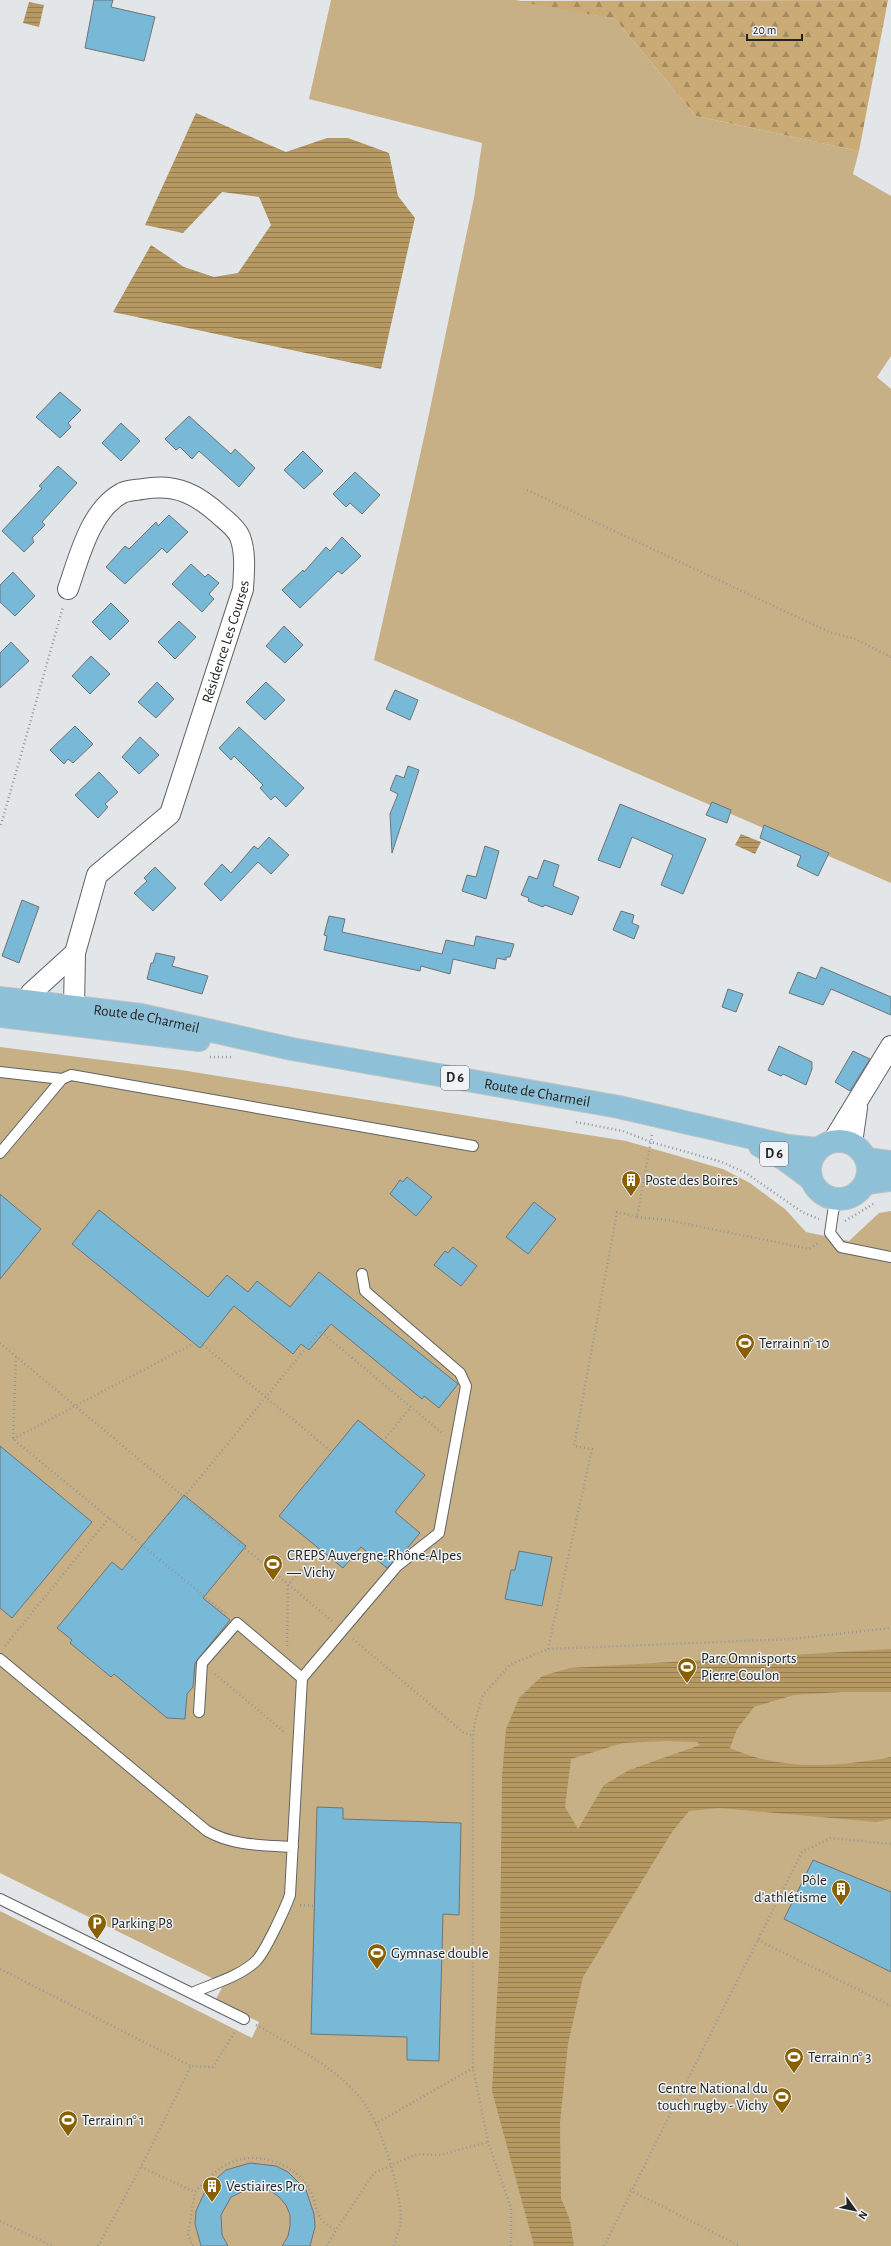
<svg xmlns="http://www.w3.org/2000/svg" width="891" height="2246" font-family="'Alegreya Sans',sans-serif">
	<defs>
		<pattern id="forest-firs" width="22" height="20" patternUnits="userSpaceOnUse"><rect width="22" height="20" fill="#caab75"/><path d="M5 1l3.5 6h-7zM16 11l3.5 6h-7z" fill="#a48b60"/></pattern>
		<pattern id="water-rules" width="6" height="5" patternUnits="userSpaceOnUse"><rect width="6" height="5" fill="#b69862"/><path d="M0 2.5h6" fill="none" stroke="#947c51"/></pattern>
	</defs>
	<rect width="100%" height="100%" fill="#e3e6e8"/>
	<!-- green -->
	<path fill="#c8b086" d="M331,0H516L615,19L696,116L859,151L853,174L891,196V356L877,377L891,389V883L374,660L425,433L474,198L482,143L309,99Z
		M0,1047L181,1070L626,1141L723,1169L750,1183L785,1209L806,1232L849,1241L879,1213L891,1211V2246H0V1911L252,2038L259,2022L218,2002L216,1999L224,1984L0,1873Z"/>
	<!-- forest -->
	<path fill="url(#forest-firs)" d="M888,0L859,151L696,116L615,19L516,1Z"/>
	<!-- water -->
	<path fill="url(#water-rules)" fill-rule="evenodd" d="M29,2L44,5L39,27L23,23Z
		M196,113L286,152L327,138H348L389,153L398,196L415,218L381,369L113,312L151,245L184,267L214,277L238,273L271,225L259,197L222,192L183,233L145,225Z
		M741,834L761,842L755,854L735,845Z
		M891,1649V1692H842L794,1695L754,1707L737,1729L730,1748C781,1771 837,1767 891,1757V1819L876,1822L719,1808L689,1811L672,1832L583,1977L568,2044L560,2123L561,2198L570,2220L574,2246H534L492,2091L500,1942L502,1776L506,1729L519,1698L542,1676L570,1668ZM666,1741L697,1742L700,1745L629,1770L604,1785L578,1829L565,1807L571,1759L623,1743Z"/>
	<!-- building -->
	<path fill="#79b9d8" stroke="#707375" d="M94,0H113L111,7L155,17L144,61L85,48Z
		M60,392L81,410L68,423L71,427L60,438L36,417Z
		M189,416L231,454L235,449L255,468L239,487L199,451L192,459L180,447L176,450L165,439Z
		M121,423L140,441L121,461L102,443Z
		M303,451L323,471L304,489L284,470Z
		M58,466L77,483L42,522L45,525L32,538L34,542L24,552L2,531L42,488L39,486Z
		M355,472L380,495L362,514L350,503L346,507L333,494Z
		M169,515L188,532L167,553L162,548L125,584L106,567L125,546L129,549L156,522L158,526Z
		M342,537L361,556L342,574L338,571L300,608L282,590L303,570L304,572L326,547L330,551Z
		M191,564L205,577L208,574L219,583L209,594L214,599L202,612L172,584Z
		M13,572L35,596L15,616L0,602V585Z
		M111,603L129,621L110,640L92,622Z
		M179,621L196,637L175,659L158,642Z
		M284,626L303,645L285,663L266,646Z
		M11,642L29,661L0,688V653Z
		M91,656L110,674L90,694L72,676Z
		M157,682L174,699L156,718L138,702Z
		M266,682L285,700L265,720L246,702Z
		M395,690L418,700L410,720L386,709Z
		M75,726L93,744L73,763L68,759L64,764L50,750Z
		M239,727L304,788L286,807L275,796L271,800L260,788L263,785L234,756L231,760L219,748Z
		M140,737L159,755L139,774L122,757Z
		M408,766L419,770L392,853L390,814L398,794L390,790L396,775L404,778Z
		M99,772L118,792L105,804L108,807L98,818L75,795Z
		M712,802L731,810L727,823L706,815Z
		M620,804L706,839L683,894L661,885L673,855L632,837L620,868L598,860Z
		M764,825L829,853L818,876L797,866L801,856L760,838Z
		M269,837L289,855L271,874L258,862L221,901L204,884L222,864L231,873L254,846L258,849Z
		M485,846L499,851L486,899L462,891L467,875L476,877Z
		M544,860L559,865L553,886L579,897L572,915L545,905L543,907L528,901L529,898L521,895L529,876L537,879Z
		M155,867L176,888L153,911L134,893L147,881L144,878Z
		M22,900L39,907L19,963L2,956Z
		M621,911L634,915L632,923L639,926L634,939L613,930Z
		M329,916L345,919L342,932L442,954L446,940L474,946L476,936L514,944L510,957H506V960L497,958L495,969L453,959L450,974L421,966L420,971L324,950L327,936L324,935Z
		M156,953L175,957L172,966L208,976L202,994L147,979L151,963H153Z
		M821,967L891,997V1015L831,989L823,1005L789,993L798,972L816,979Z
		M728,989L743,994L736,1012L722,1007Z
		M779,1046L812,1062V1069L806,1085L783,1074L781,1076L768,1070Z
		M853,1051L870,1059L850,1091L835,1082Z
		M407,1177L432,1197L416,1216L390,1194L400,1180L403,1182Z
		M0,1194L41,1229L0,1279Z
		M534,1202L556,1219L528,1254L506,1237Z
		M99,1210L208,1297L227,1275L248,1292L257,1281L290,1307L319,1272L458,1384L439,1408L424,1396L422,1399L331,1324L309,1350L301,1344L293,1354L234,1306L200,1348L72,1244Z
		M453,1247L477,1266L461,1286L434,1265L445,1251L448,1253Z
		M358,1420L425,1475L395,1512L420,1533L404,1552L387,1568L361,1547L343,1568L279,1516Z
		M0,1446L92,1522L12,1618L0,1608Z
		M184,1495L246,1546L203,1598L230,1620L195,1663L193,1687L187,1694L185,1719L167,1718L114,1674L111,1677L70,1643L72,1640L57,1628L112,1562L122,1570Z
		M519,1551L552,1557L542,1606L505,1599L511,1570H515Z
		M317,1807L343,1808V1819L461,1823L459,1915L443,1914L439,2061L407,2060V2037L311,2034Z
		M813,1860L891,1892V1972L784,1919Z
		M250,2163L276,2166L288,2172L306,2190L314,2214L315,2227L310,2246H282L288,2236L290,2226V2215L286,2205L279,2197L271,2191L261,2188H250L231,2197L221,2215L222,2235L228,2246H201L195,2224L196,2211L207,2187L226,2170Z"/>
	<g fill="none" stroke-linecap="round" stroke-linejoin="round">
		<!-- lane casing -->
		<g stroke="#606364" stroke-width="12">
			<path id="lane" d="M0,1072L62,1079
				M0,1153L62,1079L71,1075L473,1146
				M835,1199L830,1233L841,1247L891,1257
				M0,1659L207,1831C233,1846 263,1845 293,1847
				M199,1712L202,1663L237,1623L302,1678
				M0,1899L244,2019
				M192,1993C212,1984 239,1977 256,1961C265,1952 285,1909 290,1895L302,1678L397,1566L439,1533L466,1386L460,1373L365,1291L362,1274"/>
		</g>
		<!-- street casing -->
		<g stroke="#606364" stroke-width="22">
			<g id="street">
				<path d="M43,1009L31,1001V993L75,953"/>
				<path id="s1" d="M60,1012L74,1008L75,953L97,875L170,814L243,589C244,572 246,553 240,537C237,529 228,522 222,517C198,495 177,483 143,489C137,490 128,490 122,493C90,510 79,558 68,589"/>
				<path d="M833,1141L891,1046"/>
				<path d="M852,1143L857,1108"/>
			</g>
		</g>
		<!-- primary casing -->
		<g stroke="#c1c2c2" stroke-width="24">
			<g id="primary">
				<path id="s2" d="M0,998L141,1015L292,1049L619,1107L788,1146L818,1149"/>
				<path d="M0,1016L199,1040"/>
				<circle cx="839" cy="1170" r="29"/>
				<path d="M760,1146L784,1159L811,1179"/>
				<path d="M867,1159L891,1162"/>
				<path d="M866,1183L891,1180"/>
			</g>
		</g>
		<!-- path -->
		<path stroke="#949798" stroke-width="2.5" stroke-dasharray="1 3" stroke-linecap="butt" d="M527,490L829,632L855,639L891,657
			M1,825L63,607
			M210,1057H231
			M576,1122L623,1131L651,1142L722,1162L746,1173L802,1212L819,1219
			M637,1217L668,1220L809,1249L819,1242
			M845,1221L875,1203
			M0,1343L332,1621
			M16,1357L13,1439L227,1615
			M13,1439L198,1341L332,1452
			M383,1441L411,1407
			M184,1497L320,1331L442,1433
			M353,1639L464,1733L473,1736
			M5,1646L109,1518
			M287,1646L288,1585L319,1548
			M548,1649L592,1449L574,1446L617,1212L637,1217L652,1135
			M215,1674L284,1732
			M300,1905L314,1906
			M758,1940L891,2006
			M0,1969L191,2066
			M256,2025C292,2045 330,2064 358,2095C380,2119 399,2184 401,2217C401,2226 396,2237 394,2246
			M375,2124L473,2068
			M141,2167L195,2192C205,2182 216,2169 230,2163C257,2151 290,2162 307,2185C314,2195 315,2209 321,2219C324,2224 331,2227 336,2230
			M630,2190L740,2246
			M0,2221L52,2246
			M98,2246L141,2167L191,2066L213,2067L236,2030
			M193,2246L188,2235L195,2192
			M327,2246L336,2230L374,2173L417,2154L440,2155L488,2142
			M511,2246V2208L488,2142L473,2068V1736L475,1721L483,1695L511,1664L548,1649L792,1639L891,1628
			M604,2246L802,1852L830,1838L891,1844"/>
		<!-- lane -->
		<use href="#lane" stroke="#fff" stroke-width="10"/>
		<!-- street -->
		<use href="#street" stroke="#fff" stroke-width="20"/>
		<!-- primary -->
		<use href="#primary" stroke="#8ec1d7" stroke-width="22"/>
	</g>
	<!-- icons -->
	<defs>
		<g id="building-pin" transform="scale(1)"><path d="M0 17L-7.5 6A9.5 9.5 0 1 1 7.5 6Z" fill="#886000" stroke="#f0f3f5"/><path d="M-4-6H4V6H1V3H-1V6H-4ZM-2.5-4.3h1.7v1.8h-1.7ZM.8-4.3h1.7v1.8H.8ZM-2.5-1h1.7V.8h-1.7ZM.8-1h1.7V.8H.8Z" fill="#fff"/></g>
		<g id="stadium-pin" transform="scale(1)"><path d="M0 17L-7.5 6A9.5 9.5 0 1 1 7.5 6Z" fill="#886000" stroke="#f0f3f5"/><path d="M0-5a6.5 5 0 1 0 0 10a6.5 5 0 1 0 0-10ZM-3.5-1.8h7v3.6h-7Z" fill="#fff"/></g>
		<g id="parking-pin" transform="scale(1)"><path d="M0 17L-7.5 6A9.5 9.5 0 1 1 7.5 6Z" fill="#886000" stroke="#f0f3f5"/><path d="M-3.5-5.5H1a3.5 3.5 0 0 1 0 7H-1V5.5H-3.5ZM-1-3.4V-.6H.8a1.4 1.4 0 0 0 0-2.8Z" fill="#fff"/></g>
	</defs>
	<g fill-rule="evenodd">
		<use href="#building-pin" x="631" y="1180"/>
		<use href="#stadium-pin" x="745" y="1343"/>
		<use href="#stadium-pin" x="273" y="1564"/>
		<use href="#stadium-pin" x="687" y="1667"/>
		<use href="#building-pin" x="841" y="1889"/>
		<use href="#parking-pin" x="97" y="1923"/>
		<use href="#stadium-pin" x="377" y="1953"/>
		<use href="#stadium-pin" x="794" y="2057"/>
		<use href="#stadium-pin" x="782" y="2097"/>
		<use href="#stadium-pin" x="68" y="2120"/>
		<use href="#building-pin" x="212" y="2186"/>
	</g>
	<g text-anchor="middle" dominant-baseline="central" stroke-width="3" stroke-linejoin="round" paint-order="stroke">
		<!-- shield labels -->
		<g fill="#f0f3f5" stroke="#606363" stroke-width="1">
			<rect x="441" y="1066" width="28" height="24" rx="3"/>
			<rect x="760" y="1142" width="28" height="24" rx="3"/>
		</g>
		<g font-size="14" font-weight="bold" fill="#232525">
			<text x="455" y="1078">D 6</text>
			<text x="774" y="1154">D 6</text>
		</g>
		<!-- street labels -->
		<g font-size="15" fill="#232525" stroke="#f0f3f5">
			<text stroke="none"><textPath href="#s1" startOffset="427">Résidence Les Courses</textPath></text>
			<text stroke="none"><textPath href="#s2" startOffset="148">Route de Charmeil</textPath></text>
			<text stroke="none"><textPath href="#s2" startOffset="546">Route de Charmeil</textPath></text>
		</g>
		<!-- poi labels -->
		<g font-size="15" fill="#232525" stroke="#f0f3f5" text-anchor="start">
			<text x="645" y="1180">Poste des Boires</text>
			<text x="759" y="1343">Terrain n° 10</text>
			<text x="287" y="1555">CREPS Auvergne-Rhône-Alpes<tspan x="287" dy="17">— Vichy</tspan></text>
			<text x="701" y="1658">Parc Omnisports<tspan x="701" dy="17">Pierre Coulon</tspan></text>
			<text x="827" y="1880" text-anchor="end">Pôle<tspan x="827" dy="17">d'athlétisme</tspan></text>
			<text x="111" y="1923">Parking P8</text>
			<text x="391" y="1953">Gymnase double</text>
			<text x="808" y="2057">Terrain n° 3</text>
			<text x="768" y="2088" text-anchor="end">Centre National du<tspan x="768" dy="17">touch rugby - Vichy</tspan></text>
			<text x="82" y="2120">Terrain n° 1</text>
			<text x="226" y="2186">Vestiaires Pro</text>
		</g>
	</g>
	<!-- north arrow -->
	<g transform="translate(855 2210) rotate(123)" stroke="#f0f3f5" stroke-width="3" paint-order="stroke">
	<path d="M0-3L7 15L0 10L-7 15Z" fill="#232525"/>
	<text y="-6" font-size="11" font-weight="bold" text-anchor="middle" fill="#232525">N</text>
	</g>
	<!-- scale -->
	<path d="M747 34v6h55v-6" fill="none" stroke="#232525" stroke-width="2"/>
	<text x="753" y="34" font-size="12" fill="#232525" stroke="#f0f3f5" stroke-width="3" paint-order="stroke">20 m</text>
</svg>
